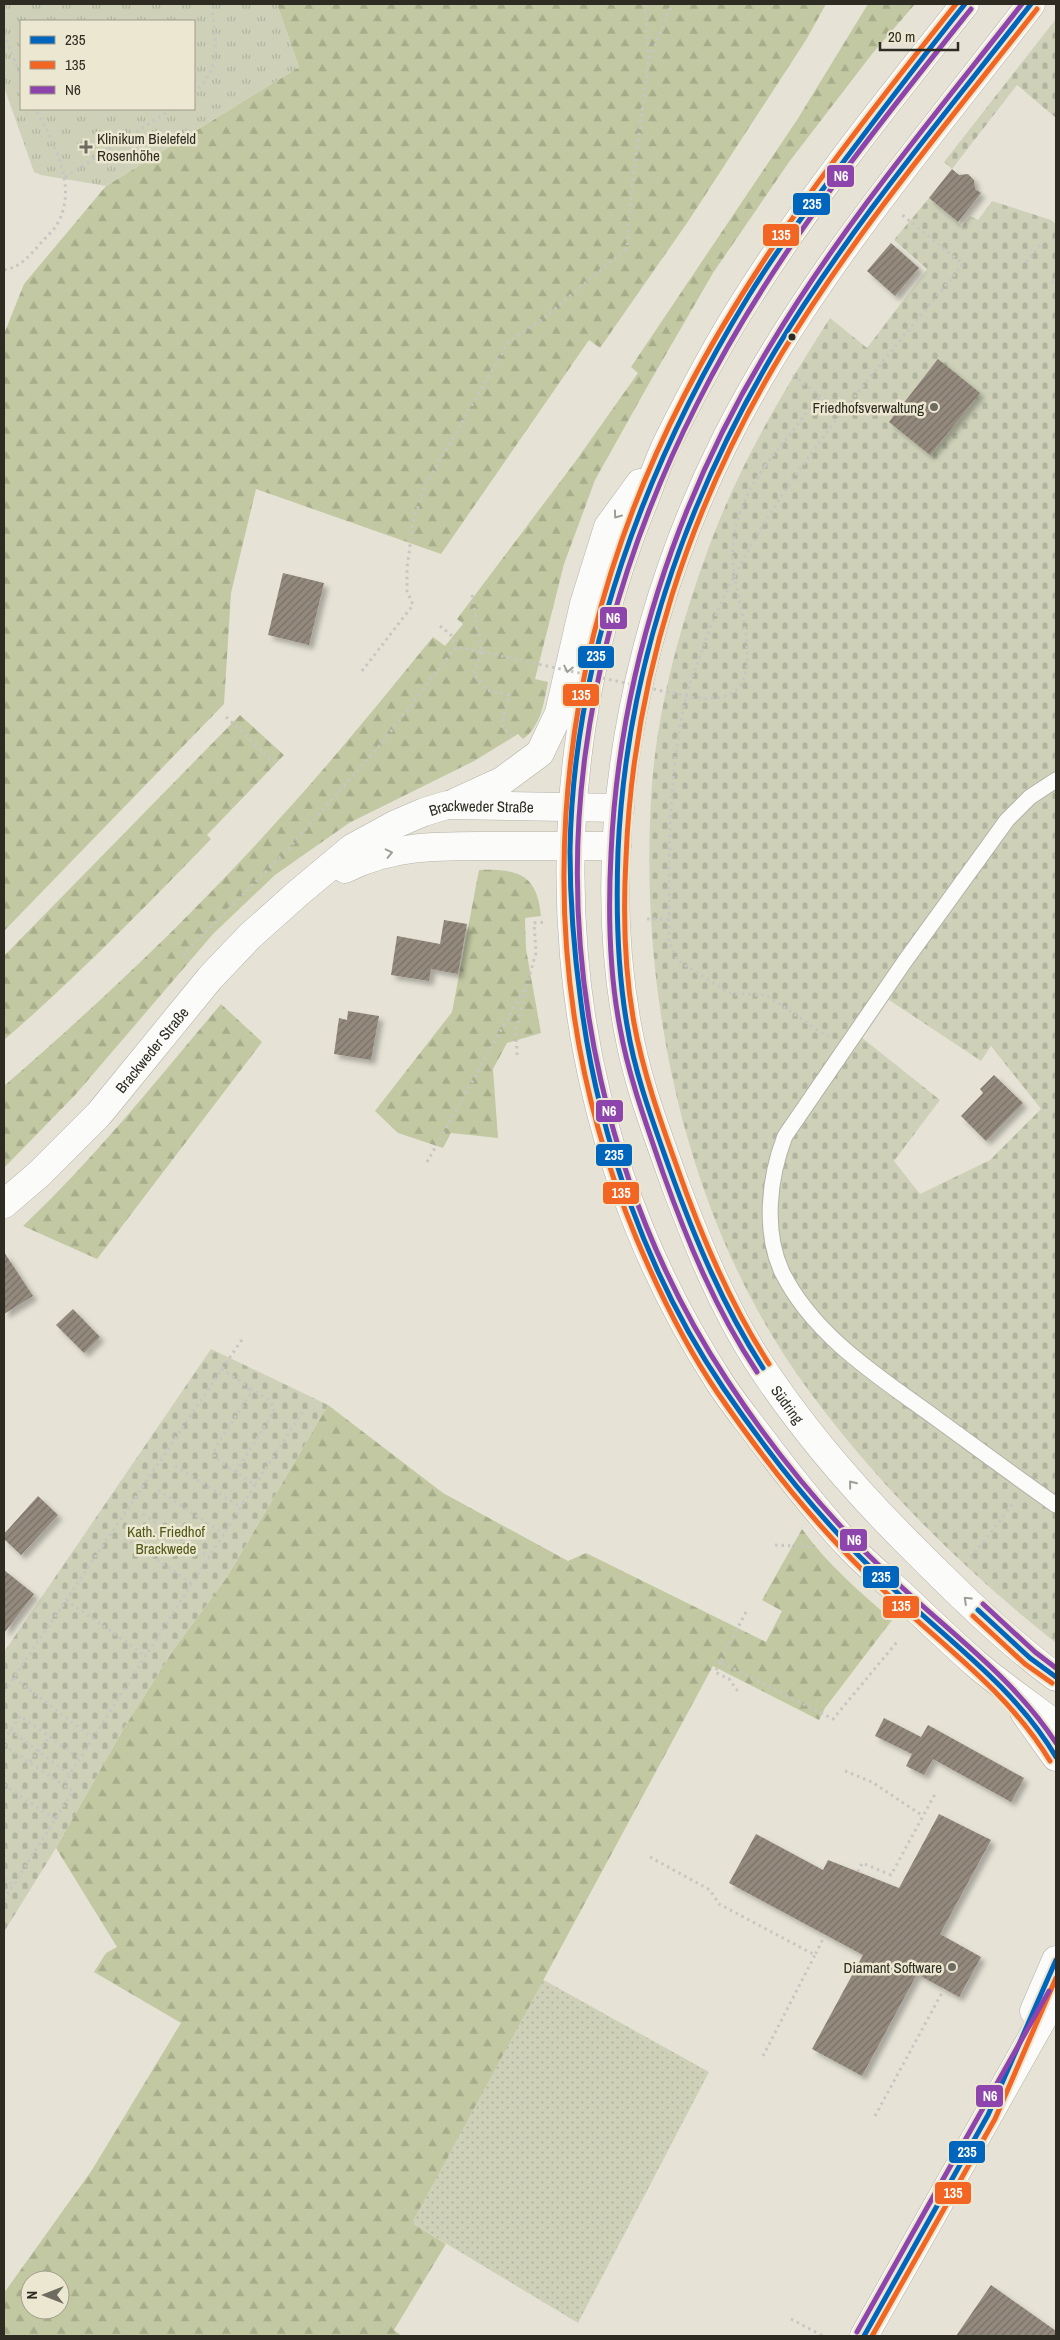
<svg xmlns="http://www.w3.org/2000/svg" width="1060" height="2340" font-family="'Archivo Narrow',sans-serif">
	<defs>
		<pattern id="grass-dots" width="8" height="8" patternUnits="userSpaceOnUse" patternTransform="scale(1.25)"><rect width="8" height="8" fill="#ced1b8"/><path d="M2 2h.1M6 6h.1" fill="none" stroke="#b1b49e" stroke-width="1.8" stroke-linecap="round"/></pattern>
		<pattern id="forest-firs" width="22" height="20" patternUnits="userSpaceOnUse" patternTransform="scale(1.25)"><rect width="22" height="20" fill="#c2c8a1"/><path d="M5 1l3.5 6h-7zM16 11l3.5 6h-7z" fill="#a7ac8a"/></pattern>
		<pattern id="cemetery-stones" width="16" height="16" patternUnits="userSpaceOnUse" patternTransform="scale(1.25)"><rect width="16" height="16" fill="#ced1b8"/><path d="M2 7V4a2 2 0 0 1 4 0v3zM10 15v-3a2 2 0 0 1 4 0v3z" fill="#b1b49e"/></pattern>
		<pattern id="park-tufts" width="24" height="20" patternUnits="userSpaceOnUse" patternTransform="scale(1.25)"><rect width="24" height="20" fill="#ced1b8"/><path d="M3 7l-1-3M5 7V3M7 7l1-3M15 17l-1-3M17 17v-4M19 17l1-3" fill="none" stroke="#b1b49e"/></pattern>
		<pattern id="building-hatch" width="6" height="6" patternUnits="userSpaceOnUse" patternTransform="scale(1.25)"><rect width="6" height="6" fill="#94897d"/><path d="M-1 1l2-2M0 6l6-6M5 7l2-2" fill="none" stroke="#797066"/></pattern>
		<filter id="shadow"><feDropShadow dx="4.5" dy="4.5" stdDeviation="2.5" flood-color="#0004"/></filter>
	</defs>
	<rect width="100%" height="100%" fill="#e6e3d6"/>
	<!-- grass -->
	<path fill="url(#grass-dots)" d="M542,1979L709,2072L578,2323L412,2223Z"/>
	<!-- forest -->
	<path fill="url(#forest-firs)" fill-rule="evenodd" d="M277,4H826L806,40L689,220L600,348L589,340L441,554L256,489L231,593L224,704L4,931V334L24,284L106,186L299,67Z
		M868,4H915L872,54L789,162L713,273L651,380L595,480L564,564L535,679L548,682C544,702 541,726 523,739L518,734L474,761L349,823L275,875L213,934L76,1094L4,1168V1086C101,1002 195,913 281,817C334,759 383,698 433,637L445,646L463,624L457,619L575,462L638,373L631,367L797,120Z
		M240,715L284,755L207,835L211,839C144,908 77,977 4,1040V956Z
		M479,870C517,869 537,873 541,916L525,918L526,949L541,1033L507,1043L493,1069L498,1138L451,1133L443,1148L398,1133L375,1111L452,1012Z
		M221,1004L262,1042L97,1259L23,1226C95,1158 157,1080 221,1004Z
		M328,1405L443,1493L568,1561L586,1553L766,1642L782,1611L762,1600L802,1529C827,1564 859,1591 892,1620L825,1708L819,1720L713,1666L412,2223L446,2244L394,2330L402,2336H4V2293L92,2170L181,2023L94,1972L106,1953L117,1947L56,1848L125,1726L174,1649L227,1577ZM30,2280H60V2310H30Z"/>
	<!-- cemetery -->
	<path fill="url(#cemetery-stones)" fill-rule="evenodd" d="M1056,19V118L1017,85L952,169L944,162Z
		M929,198L962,226L970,216L978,220L992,201L1051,220L1056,224V1643C964,1570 879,1486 809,1391C684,1222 637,991 652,784C658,708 679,630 705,558C735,472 781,394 830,318L867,348L927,269L894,240ZM886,998L981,1061L991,1046L1041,1109L990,1160L920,1194L894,1161L940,1100L861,1037Z
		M211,1349L328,1405L227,1577L174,1649L125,1726L56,1848L4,1932V1652Z"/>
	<!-- park -->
	<path fill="url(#park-tufts)" fill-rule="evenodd" d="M4,4H277L299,67L106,186L41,175L34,172L4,87ZM21,21H194V109H21Z"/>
	<!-- building -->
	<path fill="url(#building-hatch)" filter="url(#shadow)" d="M952,169L959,175L968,174L974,180L975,189L981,193L958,222L929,198Z
		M891,243L919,268L895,296L867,271Z
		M938,359L980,393L930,455L889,422Z
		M283,573L324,583L309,645L268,635Z
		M444,920L467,924L458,974L431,969L429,981L391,975L397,936L440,944Z
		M348,1011L379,1016L371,1060L334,1054L339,1018L347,1020Z
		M994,1075L1023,1103L986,1141L961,1116L983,1093L980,1089Z
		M4,1252L33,1296L4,1314Z
		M73,1309L100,1337L84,1353L56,1325Z
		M38,1496L58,1515L21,1555L4,1539V1534Z
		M4,1570L34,1594L4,1633Z
		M884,1718L921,1737L928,1725L1024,1778L1011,1802L933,1759L924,1775L906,1766L912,1754L875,1736Z
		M939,1814L991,1840L940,1934L981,1957L959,1997L917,1974L862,2076L812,2049L863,1955L729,1883L756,1834L823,1870L828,1860L899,1888Z
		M991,2285L1056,2331V2336H956Z"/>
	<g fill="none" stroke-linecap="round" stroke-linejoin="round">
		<!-- lane casing -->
		<g stroke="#b3b1a7" stroke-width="17">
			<path id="lane" d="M1056,780L1030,797L1007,820L905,961L785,1136C769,1177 763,1231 782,1272C814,1337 881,1378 937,1419C977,1448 1016,1477 1056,1505"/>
		</g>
		<!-- secondary casing -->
		<g stroke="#b3b1a7" stroke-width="29">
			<g id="secondary">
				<path d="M965,4C886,103 806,203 739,311C713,353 689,399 667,443C657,464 650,487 641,508C526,796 551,1122 720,1383C731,1400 744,1416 756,1432C786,1472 817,1512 851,1548C867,1565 886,1580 903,1596C927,1619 951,1642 976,1664C1002,1686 1030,1705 1056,1725"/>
				<path id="s1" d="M1031,4C923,145 805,281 725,441C635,621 589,846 631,1045C641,1093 659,1138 675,1184C698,1245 722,1305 757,1360C803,1431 859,1495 919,1554C962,1597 1007,1641 1056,1677"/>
				<path d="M456,802L502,781L540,753L559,713L584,604L608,527L640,483"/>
				<path d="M345,869C394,843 448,846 502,846C540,846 579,846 617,846"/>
				<path id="s2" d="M4,1204L39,1174L99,1114L210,978L250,936L297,894L352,848L396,824L424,812L447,805L620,808"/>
				<path d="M1024,1712L1056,1757"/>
				<path d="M1034,2011L1056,1960"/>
				<path d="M864,2336L1056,1995"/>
			</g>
		</g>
		<!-- path -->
		<path stroke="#c8c6c3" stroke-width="3" stroke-dasharray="2.5 4" stroke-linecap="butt" d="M645,4L649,60
			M79,21H90
			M4,34L21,77
			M14,61L21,57
			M194,93C223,69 216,37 211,4
			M65,177L172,109
			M1026,262L1041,244
			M4,270C21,267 29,256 40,244C45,238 52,232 56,226C80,188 53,143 36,109
			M1052,283L1056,278
			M793,375L842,413
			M765,466L820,396
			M472,595L482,652L473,674L487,690L509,695L502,726L514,739
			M440,626L451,635L456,647
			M362,671L413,605L407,591V568L413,522L425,486L508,343L545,317L627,248L631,194L649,60L672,4
			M226,717L276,764
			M1056,841V857
			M647,919H669C669,844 669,762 688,689C692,676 698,663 702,650C755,503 866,384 963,264L901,214
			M669,919V942L677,960L726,991L734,994L766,995L828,1037
			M190,960L184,954L289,848L381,744L456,647L482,652
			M517,1055L516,1031L526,989
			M427,1162L527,984L536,953L534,923L545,922
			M175,1466L241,1507
			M236,1472L273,1413L274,1408L270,1401L248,1387
			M255,1485L303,1411
			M158,1490L224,1534
			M143,1514L209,1557
			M125,1538L192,1584
			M775,1545L812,1547
			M971,1558L1015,1501
			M66,1600L146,1656
			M746,1612L720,1662L833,1719L897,1642
			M720,1662L715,1672L729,1679L740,1694
			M14,1678L93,1738
			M4,1692L243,1338
			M10,1730L70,1775
			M4,1740L20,1716L80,1758
			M4,1745L63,1785
			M30,1762L50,1736
			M845,1771L872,1782L923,1816
			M4,1785L55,1819
			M650,1857L710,1890L719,1904L815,1955L825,1935
			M858,1872L862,1863L891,1875L935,1794
			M4,1879L13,1885
			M4,1900L73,1791L63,1785L255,1485L218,1460L213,1454L216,1447L250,1394L247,1386L221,1369
			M763,2056L815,1955
			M875,2116L944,1989
			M791,2319L823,2336"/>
		<!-- lane -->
		<use href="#lane" stroke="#fbfbf9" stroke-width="15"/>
		<!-- secondary -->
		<use href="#secondary" stroke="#fbfbf9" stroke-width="28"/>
		<!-- path-bridge -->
		<path stroke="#c8c6c3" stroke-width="3" stroke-dasharray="2.5 4" stroke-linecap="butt" d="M482,652L695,698C705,698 715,699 725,696C769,684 735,596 733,566C731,525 743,498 765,466"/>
		<!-- bus-1 casing -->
		<g stroke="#ece7d0" stroke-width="9">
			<path id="bus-1" d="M965,4C925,54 886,105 847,157C813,202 778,248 748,297C646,463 573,655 570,851C570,902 574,952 581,1003C598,1136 648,1278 724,1389C772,1459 825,1526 887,1583C945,1638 1015,1687 1056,1757
				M763,1368C723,1306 695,1239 670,1170C653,1122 635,1075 627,1025C617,968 616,909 618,851C626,673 684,504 775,351C849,228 943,117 1031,4
				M978,1610L1030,1658L1056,1677
				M864,2336L988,2115L1056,1960"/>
		</g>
		<!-- bus-2 casing -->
		<g stroke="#ece7d0" stroke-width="9">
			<path id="bus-2" d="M956,4C857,128 757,254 684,396C548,660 521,963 637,1240C659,1292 685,1345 717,1392C765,1462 818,1529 880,1587C938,1642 1008,1691 1050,1761
				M769,1364C729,1302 701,1236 677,1167C660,1120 643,1072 634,1023C624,968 623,913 626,858C633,678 689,507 782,353C856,231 949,121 1037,9
				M973,1616L1025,1664L1052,1683
				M872,2336L995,2119L1056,1978"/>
		</g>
		<!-- bus-3 casing -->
		<g stroke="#ece7d0" stroke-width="9">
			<path id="bus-3" d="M971,9C871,134 769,260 697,404C641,514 601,634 585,756C557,969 608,1200 727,1380C774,1452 831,1521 894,1580C949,1632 1014,1678 1056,1743
				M757,1372C716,1310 688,1243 663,1173C647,1126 629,1078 620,1028C609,971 608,912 611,854C619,674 676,500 770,346C843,224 935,115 1022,4
				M983,1604L1035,1652L1056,1668
				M857,2332L1049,1991"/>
		</g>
		<!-- bus-1 -->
		<use href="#bus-1" stroke="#0065bd" stroke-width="5"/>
		<!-- bus-2 -->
		<use href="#bus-2" stroke="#f26522" stroke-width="5"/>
		<!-- bus-3 -->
		<use href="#bus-3" stroke="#8e44ad" stroke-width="5"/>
	</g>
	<!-- one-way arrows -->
	<defs><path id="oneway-chevron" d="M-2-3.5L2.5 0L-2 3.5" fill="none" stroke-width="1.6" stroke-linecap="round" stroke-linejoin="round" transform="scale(1.25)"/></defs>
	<g stroke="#9e9d98">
		<use href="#oneway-chevron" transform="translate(617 515) rotate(126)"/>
		<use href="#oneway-chevron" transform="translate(568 669) rotate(102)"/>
		<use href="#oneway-chevron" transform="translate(389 853) rotate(-13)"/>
		<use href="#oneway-chevron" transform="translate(852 1484) rotate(-129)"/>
		<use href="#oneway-chevron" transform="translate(967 1600) rotate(-137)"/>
	</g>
	<!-- markers -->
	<g fill="#6e6b61" stroke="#ece7d0" stroke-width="2">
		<path d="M83.5 139.5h5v5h5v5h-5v5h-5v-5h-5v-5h5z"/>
		<circle cx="934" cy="407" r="5"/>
		<circle cx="952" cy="1967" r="5"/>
	</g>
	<circle fill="#2d2b22" stroke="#ece7d0" stroke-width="2" cx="792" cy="337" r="4.5"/>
	<g text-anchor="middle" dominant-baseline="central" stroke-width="5" stroke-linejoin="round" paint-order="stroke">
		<!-- poi labels -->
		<g font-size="15" fill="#2d2b22" stroke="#ece7d0" text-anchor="end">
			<text x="97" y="138" text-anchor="start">Klinikum Bielefeld<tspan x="97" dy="17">Rosenhöhe</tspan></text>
			<text x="924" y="407">Friedhofsverwaltung</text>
			<text x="942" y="1967">Diamant Software</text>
		</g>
		<!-- street labels -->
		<g font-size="15" fill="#2d2b22" stroke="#ece7d0">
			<text stroke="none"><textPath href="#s2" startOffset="638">Brackweder Straße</textPath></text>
			<text stroke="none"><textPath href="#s2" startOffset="214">Brackweder Straße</textPath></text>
			<text stroke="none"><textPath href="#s1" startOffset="1551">Südring</textPath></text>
		</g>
		<!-- park labels -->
		<g font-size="15" fill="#4f5a17" stroke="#ece7d0">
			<text x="166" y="1531">Kath. Friedhof<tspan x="166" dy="17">Brackwede</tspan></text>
		</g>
	</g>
	<g stroke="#ece7d0" stroke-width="2">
		<rect x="826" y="164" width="29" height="24" rx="5" fill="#8e44ad"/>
		<rect x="792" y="192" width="39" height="24" rx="5" fill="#0065bd"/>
		<rect x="762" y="223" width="38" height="24" rx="5" fill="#f26522"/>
		<rect x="599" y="606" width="29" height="24" rx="5" fill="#8e44ad"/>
		<rect x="577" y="645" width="38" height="24" rx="5" fill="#0065bd"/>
		<rect x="562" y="683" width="38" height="24" rx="5" fill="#f26522"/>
		<rect x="595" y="1099" width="29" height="24" rx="5" fill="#8e44ad"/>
		<rect x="595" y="1143" width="38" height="24" rx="5" fill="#0065bd"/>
		<rect x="602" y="1181" width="38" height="24" rx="5" fill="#f26522"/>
		<rect x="839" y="1528" width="29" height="24" rx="5" fill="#8e44ad"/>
		<rect x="862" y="1565" width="38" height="24" rx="5" fill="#0065bd"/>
		<rect x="882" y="1595" width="38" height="24" rx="5" fill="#f26522"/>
		<rect x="975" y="2084" width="29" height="24" rx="5" fill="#8e44ad"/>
		<rect x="948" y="2140" width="38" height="24" rx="5" fill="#0065bd"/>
		<rect x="934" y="2181" width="38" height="24" rx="5" fill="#f26522"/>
	</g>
	<g font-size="14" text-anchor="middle" font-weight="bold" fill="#fff">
		<text x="841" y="181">N6</text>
		<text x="812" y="209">235</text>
		<text x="781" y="240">135</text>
		<text x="613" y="623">N6</text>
		<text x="596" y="661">235</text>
		<text x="581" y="700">135</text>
		<text x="609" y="1116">N6</text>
		<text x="614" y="1160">235</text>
		<text x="621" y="1198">135</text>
		<text x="854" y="1545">N6</text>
		<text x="881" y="1582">235</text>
		<text x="901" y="1611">135</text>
		<text x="990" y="2101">N6</text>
		<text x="967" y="2157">235</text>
		<text x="953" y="2198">135</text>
	</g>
	<!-- border -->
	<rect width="1060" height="2340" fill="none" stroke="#2d2b22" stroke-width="10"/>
	<!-- legend -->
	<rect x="20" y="20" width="175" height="90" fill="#ece7d0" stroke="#a09c8a"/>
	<rect x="30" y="36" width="25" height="8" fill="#0065bd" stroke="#a09c8a"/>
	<text x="65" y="45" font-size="15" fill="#2d2b22">235</text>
	<rect x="30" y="61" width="25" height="8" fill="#f26522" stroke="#a09c8a"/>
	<text x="65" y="70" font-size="15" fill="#2d2b22">135</text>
	<rect x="30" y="86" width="25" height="8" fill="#8e44ad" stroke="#a09c8a"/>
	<text x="65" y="95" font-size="15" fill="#2d2b22">N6</text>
	<!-- north arrow -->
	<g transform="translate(45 2295) rotate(270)"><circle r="24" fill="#ece7d0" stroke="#a09c8a"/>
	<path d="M0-4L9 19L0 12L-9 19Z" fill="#6e6b61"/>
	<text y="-8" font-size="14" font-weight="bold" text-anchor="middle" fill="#2d2b22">N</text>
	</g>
	<!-- scale -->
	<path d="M880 42v8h78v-8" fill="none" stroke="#2d2b22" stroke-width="2.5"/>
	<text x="888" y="42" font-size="15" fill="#2d2b22" stroke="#ece7d0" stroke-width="4" paint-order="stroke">20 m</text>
</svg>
